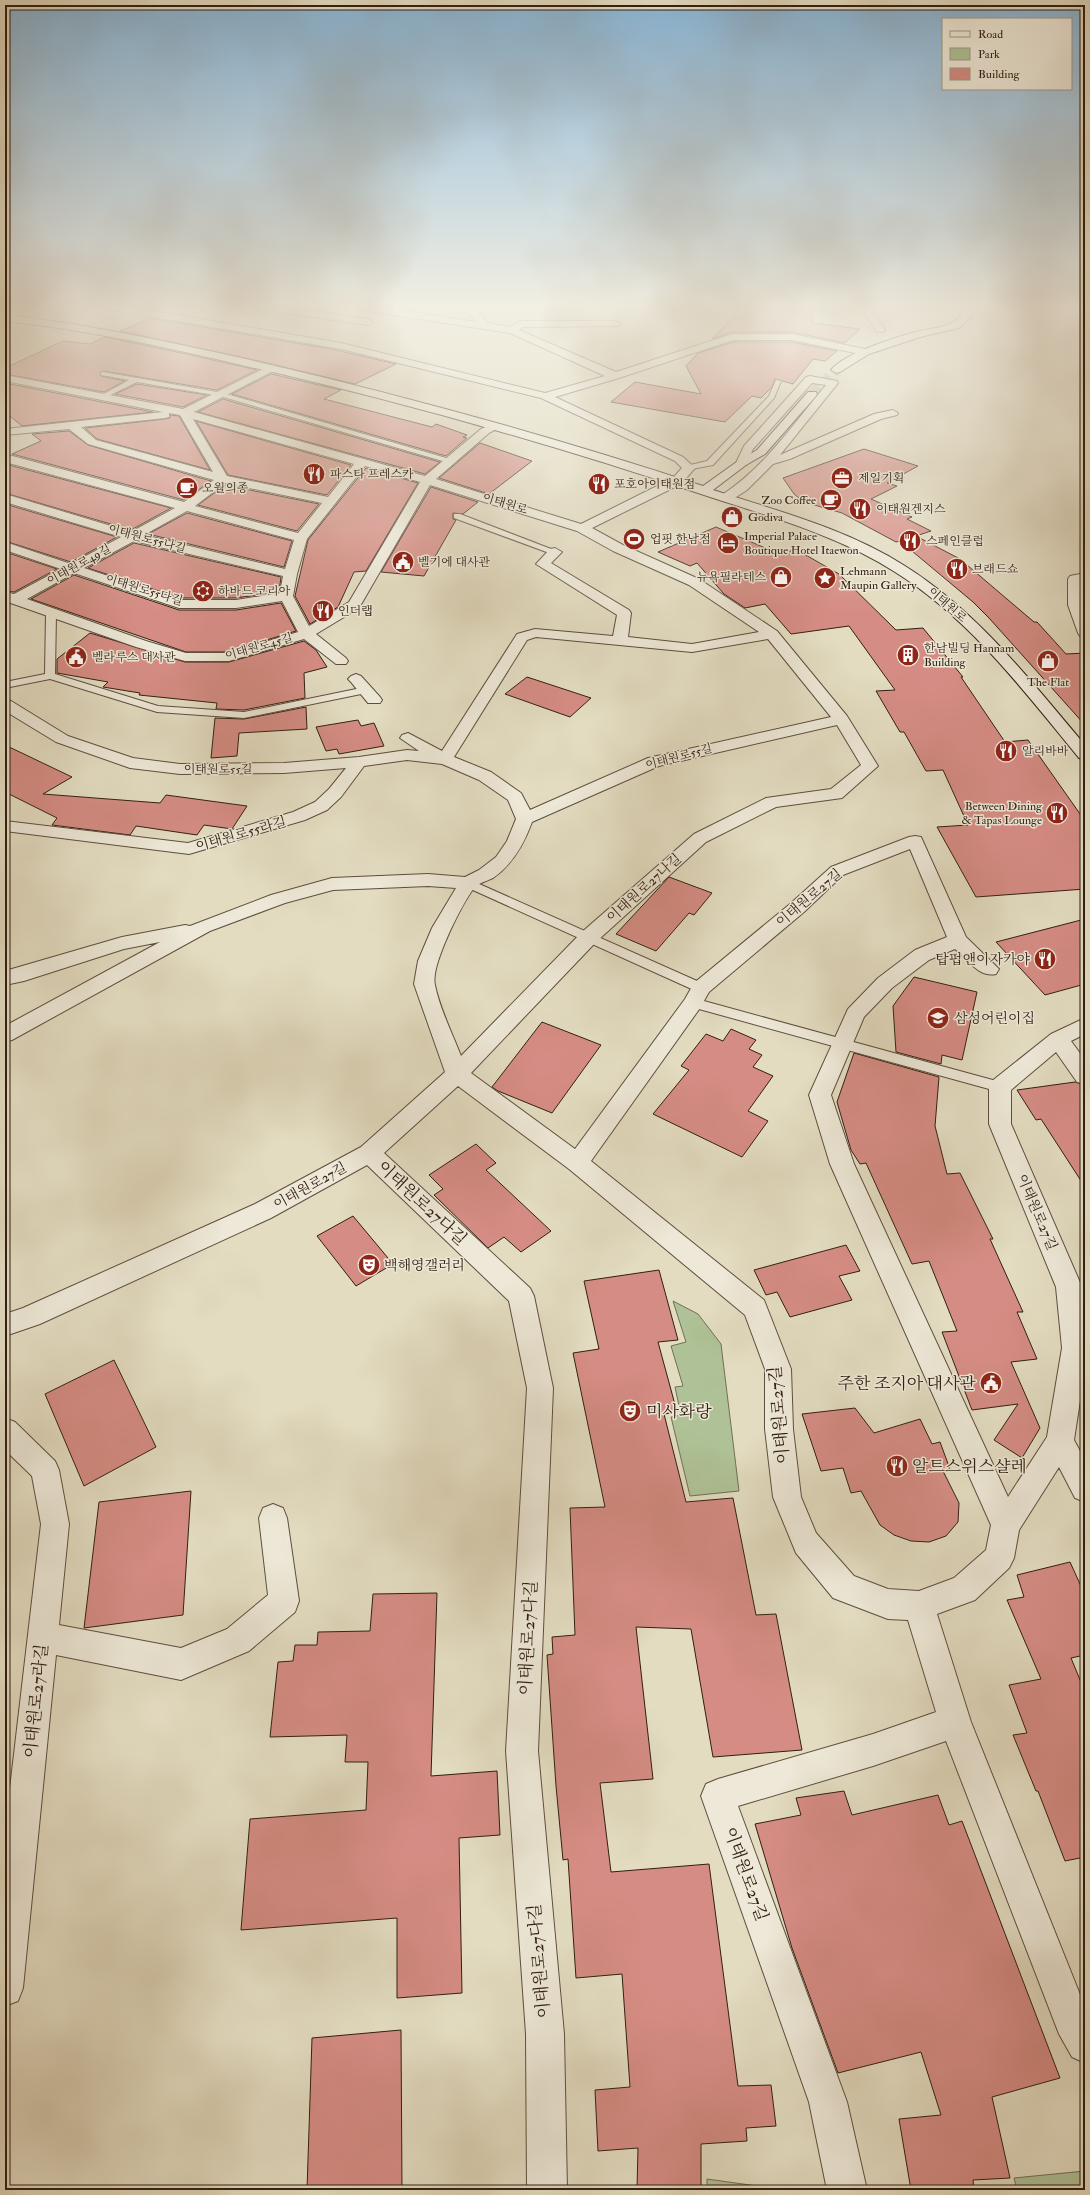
<svg xmlns="http://www.w3.org/2000/svg" width="1090" height="2195" font-family="'IM FELL Double Pica','Noto Serif KR',serif">
	<rect width="100%" height="100%" fill="#e3dcc1"/>
	<filter id="stains"><feTurbulence type="fractalNoise" baseFrequency=".005" numOctaves="4"/><feColorMatrix values="0 0 0 0 .2 0 0 0 0 .09 0 0 0 0 .02 0 0 0 .5 -.17"/></filter>
	<radialGradient id="worn" r=".72"><stop offset=".6" stop-color="#630" stop-opacity="0"/><stop offset="1" stop-color="#630" stop-opacity=".3"/></radialGradient>
	<!-- green -->
	<path fill="#afc297" stroke="#707054" d="M673,1301L698,1314L721,1344L739,1491L690,1496L671,1417L681,1415L675,1387L683,1386L671,1346L686,1342Z
		M1085,2171V2190H1017L1014,2178Z
		M707,2179L786,2190H707Z"/>
	<!-- building -->
	<path fill="#d58c84" stroke="#311f12" d="M745,305H812L813,323L860,329L845,343L792,332H732L712,339Z
		M150,318L331,349L396,364L355,384L250,359L120,331Z
		M105,337L186,354L257,370L217,390L103,371L100,373L101,376L125,381L104,392L5,374V368L63,341L90,344Z
		M733,342H792L837,351L825,361L813,359L793,384L775,379L772,387L761,398L752,396L725,422L611,402L635,382L701,394L686,366L698,353Z
		M271,374L341,390L324,399L432,427L436,424L467,435L463,437L467,438L446,456L232,394Z
		M5,383L153,412L22,426L5,412Z
		M137,384L207,395L183,407L115,394Z
		M223,399L440,462L425,474L198,412Z
		M170,415L179,416L210,470L97,439L85,428L165,419L170,418Z
		M196,421L351,465L327,495L228,475Z
		M69,431L88,445L211,481L184,500L12,454L41,441L32,434Z
		M480,443L532,461L489,494L439,478Z
		M864,449L918,466L887,483L897,486L871,499L912,517L907,519L931,531L916,536L960,559L1034,622H1037L1066,654L1085,653V725L989,618L973,602L900,541L896,542L842,513L804,502L794,494L783,478Z
		M5,464L171,508L131,530L5,493Z
		M366,468L418,483L366,571L354,572L338,607L310,624L295,596L308,540Z
		M225,485L319,504L297,531L198,505Z
		M431,487L478,502L463,514L453,513V519L456,520L424,576L381,572Z
		M5,504L117,537L71,562L5,541Z
		M187,513L292,541L284,567L148,534Z
		M716,527L777,553L797,550L839,574L896,630L923,628L963,677H961L1005,742L1028,740L1085,821V889L976,897L937,827L968,825L943,770L926,771L904,732H900L876,691L895,690L849,626L791,634L765,604L745,608L724,594L697,563L690,566L658,552Z
		M134,543L281,577L279,592L236,598H180L88,568Z
		M5,552L57,569L14,592L5,591Z
		M74,575L179,610H236L281,603L296,631L228,652H186L31,599Z
		M90,633L185,662H229L304,641L316,650L327,667L304,673L305,698L244,710L216,709L217,703L139,695L140,693L103,687L108,682L57,673V659Z
		M527,677L591,698L570,717L505,694Z
		M306,707L307,729L239,733L237,756L211,758L215,718L244,719Z
		M358,720L361,726L374,723L384,746L339,754L337,749L326,751L316,727Z
		M5,745L72,777L43,794L160,803L166,795L247,806L232,829L204,825L197,835L136,826L130,835L52,825L57,818L5,792Z
		M669,877L712,893L694,915L689,913L656,951L616,934Z
		M1085,919V984L1045,995L996,942Z
		M914,977L977,992L962,1060L942,1055L941,1064L896,1052L893,1006Z
		M542,1022L601,1045L552,1113L498,1091L492,1087Z
		M731,1029L756,1040L749,1049L762,1055L753,1067L773,1076L748,1111L768,1121L742,1157L653,1114L689,1070L681,1066L706,1034L723,1041Z
		M854,1053L939,1077L935,1126L947,1174L960,1173L993,1239H990L1023,1312H1017L1037,1359L1011,1362L1040,1428L1022,1458L994,1440L1018,1404L972,1410L942,1332L957,1331L929,1261L912,1264L866,1163L860,1164L851,1150L837,1102Z
		M1075,1082L1085,1085V1187L1041,1119L1036,1120L1017,1090Z
		M476,1144L496,1163L486,1170L551,1231L521,1252L504,1237L488,1248L434,1195L443,1189L429,1175Z
		M353,1216L393,1264L356,1286L317,1236Z
		M846,1245L860,1271L839,1276L852,1300L790,1317L777,1292L766,1295L754,1270Z
		M659,1270L678,1340L658,1342L677,1412L664,1414L686,1502L733,1498L756,1615L776,1614L802,1750L713,1757L691,1629L636,1627L653,1779L600,1783L611,1872L709,1864L738,2086L771,2085L776,2126L746,2128L747,2141L701,2144V2190H637L638,2148L598,2151L595,2090L630,2087L622,1974L576,1978L568,1859L563,1860L556,1786L547,1655L553,1654L552,1637L575,1635L570,1508L605,1507L573,1353L599,1349L584,1281Z
		M114,1360L156,1447L84,1486L45,1394Z
		M855,1408L874,1433L920,1419L932,1444L940,1442L950,1469L943,1471L959,1503L958,1522L946,1536L929,1542L911,1541L894,1535L880,1525L861,1491L851,1493L843,1468L821,1471L802,1414Z
		M191,1491L183,1615L84,1628L99,1502Z
		M1070,1562L1085,1595V1655L1071,1658L1085,1692V1857L1065,1861L1038,1791H1036L1013,1735L1027,1733L1009,1685L1041,1679L1007,1600L1024,1597L1017,1575Z
		M437,1593L431,1776L497,1771L500,1835L459,1838L462,1993L397,1998V1918L241,1930L250,1819L366,1810L368,1762H345L347,1735L270,1737L278,1662L293,1661L295,1645H317L318,1632L370,1631L373,1594Z
		M844,1791L852,1815L938,1795L949,1825L962,1821L1060,2078L992,2097L1010,2178L973,2180L974,2190H911L899,2119L941,2115L921,2052L838,2073L792,1948L755,1824L801,1815L796,1798Z
		M401,2030L402,2190H307L312,2038Z"/>
	<g fill="none" stroke-linecap="round" stroke-linejoin="round">
		<!-- secondary-tunnel -->
		<path stroke="#bfb69e" stroke-width="10" stroke-dasharray="10 5" stroke-linecap="butt" d="M812,394L836,370"/>
		<!-- lane casing -->
		<g stroke="#5e4e3e" stroke-width="2">
			<path id="lane" d="M103,372L223,393L453,460L446,462L220,396L137,382L106,397H102V395L129,380L101,375V373Z
				M776,380L781,381L774,398L713,465L686,470V466L707,461L769,396Z
				M454,514H460L559,552L552,554L454,518Z
				M51,610L56,613L55,674L158,706L244,712L366,687L371,690L366,693L244,718L157,712L50,679L5,688V682L45,674L46,613Z
				M468,879L706,985L707,988L701,992L696,991L464,886L462,883L464,880Z
				M693,998L1000,1082L1005,1083L1007,1087L1005,1091L1000,1092L688,1006L686,1003L688,1000Z"/>
		</g>
		<!-- street casing -->
		<g stroke="#5e4e3e" stroke-width="2">
			<path id="street" d="M21,305H33L9,320L5,321V315Z
				M97,305H119L341,343L545,393L605,376L510,333L348,308L343,305H367L476,322L463,305H480L475,308L488,323L510,327L521,321H616L621,324L619,326L523,327L519,330L616,372L732,334H792L865,349L870,352L865,355L792,340H733L619,378L555,397L683,457L695,468L681,484L592,528L623,545L699,579L777,631L847,716L878,766L842,798L776,807L706,842L596,942L471,1073L575,1149L685,999L694,983L790,904L831,867L909,837L915,836L921,837L966,937L999,969L996,974C979,978 967,959 955,949L929,960L892,988L864,1017L831,1095L854,1164L1008,1497L1047,1437L1062,1348L1056,1287L989,1124V1087L992,1081L1051,1034L1085,1018V1034L1071,1041L1085,1060V1084L1077,1082L1056,1052L1011,1090V1124L1082,1287L1085,1320V1368L1074,1440L1085,1460V1502L1075,1498L1059,1467L1019,1530L1014,1558L1009,1568L975,1600L937,1614L971,1722L1085,2007V2063L1072,2057L1059,2034L946,1741L873,1766L738,1806L847,2102L867,2190H827L809,2102L701,1796L706,1784L718,1779L873,1734L936,1712L908,1620L888,1619L833,1598L796,1553L773,1497L765,1429V1369L745,1315L569,1169L458,1086L384,1153L530,1288L534,1296L553,1388L538,1751L564,2034L567,2190H527L526,2034L506,1751L527,1388L509,1301L367,1165L271,1218L40,1324L5,1336V1314L23,1308L255,1204L361,1147L445,1072L414,984L418,961L432,928L456,888L428,886L333,890L285,903L210,931L12,1040L5,1042V1026L160,942L124,949L24,981L5,985V971L122,937L185,925L190,926L271,895L332,878L428,874L465,877L479,870L496,857L507,841L516,819L508,800L479,780L442,764L407,760L364,766L341,797L327,810L305,820L189,854L5,831V821L188,843L293,812L315,802L329,789L346,768L284,773L180,774L130,768L56,742L5,711V699L11,701L68,736L133,758L180,764L284,763L359,757L407,750L419,751L400,738L402,735L408,733L442,751L517,634L535,629L613,636L617,615L536,564L550,549L555,548L562,552L551,563L629,610L631,613L628,637L692,644L759,632L689,585L613,551L577,531L430,485L359,608L316,634L346,658L348,661L346,664H336L304,639L229,661H185L136,647L5,601V592L14,594L61,569L5,550V542L71,564L121,537L5,502V494L131,532L175,508L5,462V454L184,502L214,480L88,444L69,429L5,435V429L163,412L5,381V375L183,409L271,365L275,366V370L194,412L425,476L481,429L492,424H500L502,426L489,433L436,479L581,524L673,478L682,468L675,461L541,398L341,349L102,308ZM169,413L180,415L213,472L96,440L81,427L165,418L169,417ZM193,419L354,464L328,497L227,476ZM365,466L420,482L349,602L309,626L293,596L297,574L307,539ZM225,483L322,503L298,533L195,506ZM187,511L294,540L285,569L144,535ZM134,541L283,576L280,593L236,600H180L84,568ZM74,573L179,608H236L282,601L298,632L228,653H186L146,641L27,599ZM536,637L692,652L768,639L831,717L648,758L530,810L521,793L491,772L454,757L527,640ZM837,725L861,765L831,789L766,798L694,834L582,932L461,1056C453,1035 439,1007 435,985C430,966 462,904 474,888C478,883 487,881 493,878C513,864 524,844 532,822L659,766ZM910,849L947,937L915,950L878,978L848,1009L809,1095L830,1164L991,1525L986,1550L954,1578L919,1591L888,1589L854,1576L816,1533L801,1497L793,1429L791,1369L764,1300L591,1161L700,1008L709,992L804,912L843,875Z
				M248,305H273L368,319L373,322L368,325L253,308Z
				M859,305H869L885,330L883,332H877Z
				M1026,305H1036L1037,306L1032,309Z
				M1078,305H1085V309L1081,308Z
				M810,376L837,381L838,383L780,455L874,414L893,410L898,413L897,415L881,419L790,459L773,464L747,490L730,501H722L720,498L722,495C764,468 794,423 826,385L812,383L753,449L746,465H738L736,463L744,446L806,377Z
				M1085,573V581L1082,582L1085,637L1080,636L1078,633L1068,605V579L1070,576Z
				M356,674L361,676L380,697L382,700L380,703H368L351,682L348,679L351,676Z
				M5,1418L15,1422L55,1461L59,1470L69,1524L59,1625L181,1648L227,1629L268,1595L259,1518L263,1508L273,1504L283,1508L287,1518L299,1601L295,1612L249,1651L181,1680L56,1655L23,1988L18,2001L5,2006V1831L41,1524L32,1476L5,1450Z"/>
		</g>
		<!-- secondary casing -->
		<g stroke="#311f12" stroke-width="2">
			<path id="secondary" d="M960,305H970L972,310L971,317L959,328L920,337L869,354L840,372L836,373L831,370C845,353 894,338 915,332C932,328 949,328 961,316Z
				M5,315C88,324 169,342 250,360C403,395 554,437 703,486L738,461L757,450L808,392H816L817,394L816,396L765,454L746,465L713,490C778,511 847,529 905,566C978,612 1030,680 1085,745V760L1079,758C1024,691 970,619 895,572C836,534 767,516 701,494C551,444 400,401 246,366C166,347 87,330 5,321Z"/>
		</g>
		<!-- lane -->
		<use href="#lane" fill="#ede8d7" fill-rule="evenodd"/>
		<!-- street -->
		<use href="#street" fill="#ede8d7" fill-rule="evenodd"/>
		<!-- secondary -->
		<use href="#secondary" fill="#ede8d7" fill-rule="evenodd"/>
	</g>
	<!-- sky -->
	<linearGradient id="sky" x2="0" y2="1"><stop stop-color="#89b6d7"/><stop offset="0.5" stop-color="#f2efe3"/><stop offset="1" stop-color="#f2efe3" stop-opacity="0"/></linearGradient>
	<rect width="1090" height="612" fill="url(#sky)"/>
	<!-- icons -->
	<defs>
		<g id="restaurant-disc" transform="scale(1.15)"><circle r="9.5" fill="#8f2418" stroke="#ede8d7"/><path d="M-5-6h1v4h1v-4h1v4h1v-4h1v5L-1.5 .5V6h-2V.5L-5-1ZM5-6V6H3V1.5H1.5Q1.5-4 5-6Z" fill="#fff"/></g>
		<g id="office-disc" transform="scale(1.15)"><circle r="9.5" fill="#8f2418" stroke="#ede8d7"/><path d="M-6-3h4V-5.5h4V-3h4V5H-6ZM-1-4.5V-3h2v-1.5ZM-6 0V1H6V0Z" fill="#fff"/></g>
		<g id="cafe-disc" transform="scale(1.15)"><circle r="9.5" fill="#8f2418" stroke="#ede8d7"/><path d="M-5.5-4.5H6V0H3Q3 3.5 0 3.5H-2.5Q-5.5 3.5-5.5 0ZM3-3.2v2h1.7v-2ZM-6 4.5H4V6H-6Z" fill="#fff"/></g>
		<g id="shop-disc" transform="scale(1.15)"><circle r="9.5" fill="#8f2418" stroke="#ede8d7"/><path d="M-5-2.5h2.3a2.7 3.5 0 0 1 5.4 0H5L5.5 6h-11ZM-1.5-2.5h3a1.5 2.3 0 0 0-3 0Z" fill="#fff"/></g>
		<g id="stadium-disc" transform="scale(1.15)"><circle r="9.5" fill="#8f2418" stroke="#ede8d7"/><path d="M0-5a6.5 5 0 1 0 0 10a6.5 5 0 1 0 0-10ZM-3.5-1.8h7v3.6h-7Z" fill="#fff"/></g>
		<g id="hotel-disc" transform="scale(1.15)"><circle r="9.5" fill="#8f2418" stroke="#ede8d7"/><path d="M-6-4.5h1.5V1H6V5H4.5V3h-9V5H-6ZM-4 0a1.8 1.8 0 1 1 3.6 0ZM.5 0V-2.5h3Q6-2.5 6 0Z" fill="#fff"/></g>
		<g id="civic-disc" transform="scale(1.15)"><circle r="9.5" fill="#8f2418" stroke="#ede8d7"/><path d="M-.6-6.5H3V-4.5H.6V-3L4-1V1h2V6H-6V1h2V-1L-.6-3ZM-1.2 2.5V6h2.4V2.5Z" fill="#fff"/></g>
		<g id="sight-disc" transform="scale(1.15)"><circle r="9.5" fill="#8f2418" stroke="#ede8d7"/><path d="M0-6L1.8-2.2L6-1.7L2.9 1.2L3.7 5.4L0 3.3L-3.7 5.4L-2.9 1.2L-6-1.7L-1.8-2.2Z" fill="#fff"/></g>
		<g id="synagogue-disc" transform="scale(1.15)"><circle r="9.5" fill="#8f2418" stroke="#ede8d7"/><path d="M0-6.5L5.6 3.2H-5.6ZM0 6.5L5.6-3.2H-5.6Z" fill="#fff"/></g>
		<g id="building-disc" transform="scale(1.15)"><circle r="9.5" fill="#8f2418" stroke="#ede8d7"/><path d="M-4-6H4V6H1V3H-1V6H-4ZM-2.5-4.3h1.7v1.8h-1.7ZM.8-4.3h1.7v1.8H.8ZM-2.5-1h1.7V.8h-1.7ZM.8-1h1.7V.8H.8Z" fill="#fff"/></g>
		<g id="school-disc" transform="scale(1.15)"><circle r="9.5" fill="#8f2418" stroke="#ede8d7"/><path d="M0-5L7-2L0 1L-7-2ZM-4 1L0 2.5L4 1V4Q0 6-4 4Z" fill="#fff"/></g>
		<g id="theatre-disc" transform="scale(1.15)"><circle r="9.5" fill="#8f2418" stroke="#ede8d7"/><path d="M-5-5.5Q0-4 5-5.5V0Q5 5 0 6Q-5 5-5 0ZM-3.3-2.5H-1v1.5H-3.3ZM1-2.5H3.3v1.5H1ZM-2.8 1Q0 5.5 2.8 1Z" fill="#fff"/></g>
	</defs>
	<g fill-rule="evenodd">
		<use href="#restaurant-disc" x="314" y="474"/>
		<use href="#office-disc" x="842" y="478"/>
		<use href="#restaurant-disc" x="599" y="484"/>
		<use href="#cafe-disc" x="187" y="488"/>
		<use href="#cafe-disc" x="831" y="500"/>
		<use href="#restaurant-disc" x="860" y="509"/>
		<use href="#shop-disc" x="732" y="517"/>
		<use href="#stadium-disc" x="634" y="539"/>
		<use href="#restaurant-disc" x="910" y="541"/>
		<use href="#hotel-disc" x="728" y="543"/>
		<use href="#civic-disc" x="403" y="562"/>
		<use href="#restaurant-disc" x="957" y="569"/>
		<use href="#shop-disc" x="781" y="577"/>
		<use href="#sight-disc" x="825" y="578"/>
		<use href="#synagogue-disc" x="203" y="591"/>
		<use href="#restaurant-disc" x="323" y="611"/>
		<use href="#building-disc" x="908" y="655"/>
		<use href="#civic-disc" x="76" y="657"/>
		<use href="#shop-disc" x="1048" y="661"/>
		<use href="#restaurant-disc" x="1006" y="751"/>
		<use href="#restaurant-disc" x="1057" y="813"/>
		<use href="#restaurant-disc" x="1045" y="959"/>
		<use href="#school-disc" x="938" y="1018"/>
		<use href="#theatre-disc" x="369" y="1265"/>
		<use href="#civic-disc" x="991" y="1383"/>
		<use href="#theatre-disc" x="630" y="1411"/>
		<use href="#restaurant-disc" x="897" y="1466"/>
	</g>
	<g text-anchor="middle" dominant-baseline="central" stroke-width="3" stroke-linejoin="round" paint-order="stroke">
		<!-- far-poi labels -->
		<g font-size="12" fill="#311f12" stroke="#ede8d7" text-anchor="start">
			<text x="330" y="474">파스타 프레스카</text>
			<text x="858" y="478">제일기획</text>
			<text x="614" y="484">포호아이태원점</text>
			<text x="202" y="488">오월의종</text>
			<text x="816" y="500" text-anchor="end">Zoo Coffee</text>
			<text x="876" y="509">이태원겐지스</text>
			<text x="748" y="517">Godiva</text>
			<text x="744" y="536">Imperial Palace<tspan x="744" dy="14">Boutique Hotel Itaewon</tspan></text>
			<text x="650" y="539">업핏 한남점</text>
			<text x="926" y="541">스페인클럽</text>
			<text x="418" y="562">벨기에 대사관</text>
			<text x="972" y="569">브래드쇼</text>
			<text x="840" y="571">Lehmann<tspan x="840" dy="14">Maupin Gallery</tspan></text>
			<text x="766" y="577" text-anchor="end">뉴욕필라테스</text>
			<text x="218" y="591">하바드 코리아</text>
			<text x="338" y="611">인더랩</text>
			<text x="924" y="648">한남빌딩 Hannam<tspan x="924" dy="14">Building</tspan></text>
			<text x="92" y="657">벨라루스 대사관</text>
			<text x="1048" y="682" text-anchor="middle">The Flat</text>
			<text x="1022" y="751">알리바바</text>
			<text x="1042" y="806" text-anchor="end">Between Dining<tspan x="1042" dy="14">&amp; Tapas Lounge</tspan></text>
		</g>
		<!-- far-street labels -->
		<g font-size="12" fill="#311f12" stroke="#ede8d7">
			<text transform="translate(505 504) rotate(17)">이태원로</text>
			<text transform="translate(147 539) rotate(15)">이태원로55나길</text>
			<text transform="translate(79 565) rotate(-29)">이태원로49길</text>
			<text transform="translate(144 590) rotate(17)">이태원로55다길</text>
			<text transform="translate(947 605) rotate(41)">이태원로</text>
			<text transform="translate(259 647) rotate(-16)">이태원로45길</text>
			<text transform="translate(679 757) rotate(-15)">이태원로55길</text>
			<text x="218" y="769">이태원로55길</text>
		</g>
		<!-- street labels -->
		<g font-size="14" fill="#311f12" stroke="#ede8d7">
			<text transform="translate(241 834) rotate(-16)">이태원로55라길</text>
			<text transform="translate(644 888) rotate(-42)">이태원로27나길</text>
			<text transform="translate(809 898) rotate(-40)">이태원로27길</text>
			<text transform="translate(310 1186) rotate(-29)">이태원로27길</text>
			<text transform="translate(1037 1212) rotate(67)">이태원로27길</text>
		</g>
		<!-- poi labels -->
		<g font-size="14" fill="#311f12" stroke="#ede8d7" text-anchor="start">
			<text x="1030" y="959" text-anchor="end">탑펍앤이자카야</text>
			<text x="954" y="1018">삼성어린이집</text>
			<text x="384" y="1265">백해영갤러리</text>
		</g>
		<!-- near-street labels -->
		<g font-size="17" fill="#311f12" stroke="#ede8d7">
			<text transform="translate(422 1203) rotate(43)">이태원로27다길</text>
			<text transform="translate(779 1415) rotate(-95)">이태원로27길</text>
			<text transform="translate(528 1638) rotate(-87)">이태원로27다길</text>
			<text transform="translate(36 1701) rotate(-84)">이태원로27라길</text>
			<text transform="translate(746 1874) rotate(70)">이태원로27길</text>
			<text transform="translate(539 1961) rotate(-95)">이태원로27다길</text>
		</g>
		<!-- near-poi labels -->
		<g font-size="17" fill="#311f12" stroke="#ede8d7" text-anchor="start">
			<text x="976" y="1383" text-anchor="end">주한 조지아 대사관</text>
			<text x="646" y="1411">미사화랑</text>
			<text x="912" y="1466">알트스위스샬레</text>
		</g>
	</g>
	<!-- margin -->
	<rect width="1090" height="2195" fill="none" stroke="#e3dcc1" stroke-width="20"/>
	<rect x="6" y="6" width="1078" height="2183" fill="none" stroke="#311f12" stroke-width="2"/>
	<rect x="10" y="10" width="1070" height="2175" fill="none" stroke="#311f12"/>
	<!-- legend -->
	<rect x="942" y="18" width="130" height="72" fill="#ede8d7" stroke="#a29888"/>
	<rect x="950" y="31" width="20" height="6" fill="#ede8d7" stroke="#a29888"/>
	<text x="978" y="38" font-size="12" fill="#311f12">Road</text>
	<rect x="950" y="48" width="20" height="12" fill="#afc297" stroke="#a29888"/>
	<text x="978" y="58" font-size="12" fill="#311f12">Park</text>
	<rect x="950" y="68" width="20" height="12" fill="#d58c84" stroke="#a29888"/>
	<text x="978" y="78" font-size="12" fill="#311f12">Building</text>
	<rect width="100%" height="100%" filter="url(#stains)"/>
	<rect width="100%" height="100%" fill="url(#worn)"/>
</svg>
